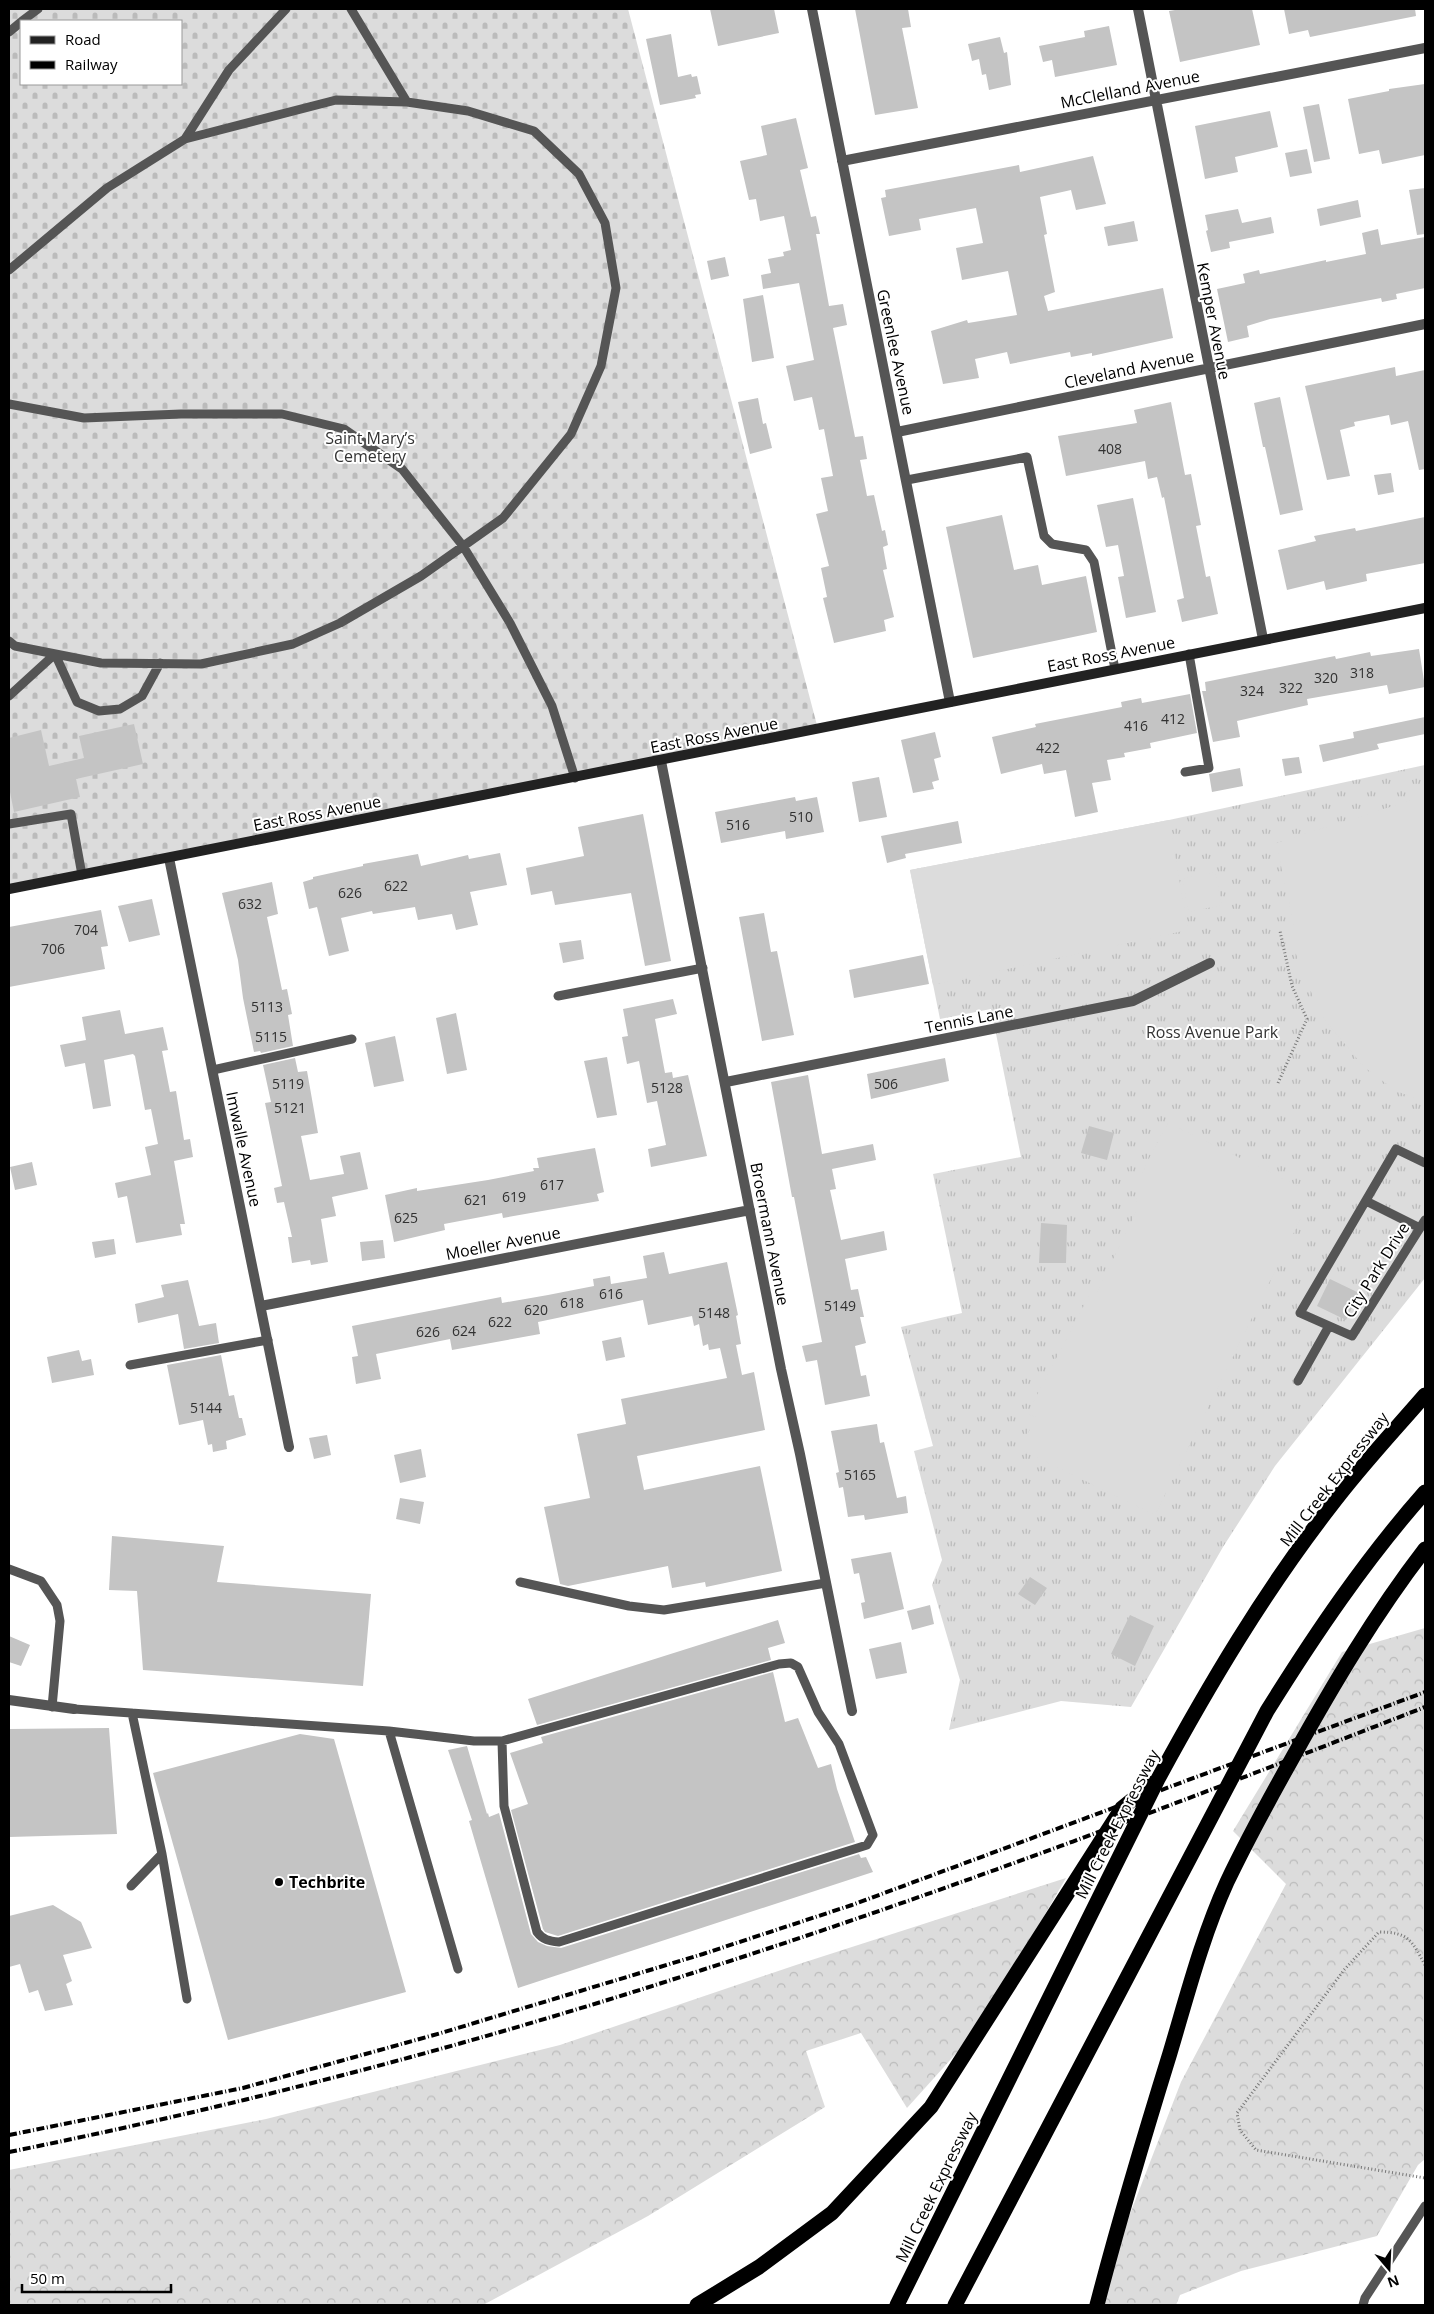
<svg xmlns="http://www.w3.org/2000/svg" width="1434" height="2314" font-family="'Open Sans',sans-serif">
	<defs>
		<pattern id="grass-tufts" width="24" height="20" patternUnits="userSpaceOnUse" patternTransform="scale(1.25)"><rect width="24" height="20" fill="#dcdcdc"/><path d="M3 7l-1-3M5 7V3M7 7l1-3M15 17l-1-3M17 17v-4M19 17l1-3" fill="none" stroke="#bbb"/></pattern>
		<pattern id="forest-crowns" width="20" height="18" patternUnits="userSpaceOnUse" patternTransform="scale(1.25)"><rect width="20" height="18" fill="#dcdcdc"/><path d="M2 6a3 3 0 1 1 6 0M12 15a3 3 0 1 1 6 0" fill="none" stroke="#bbb"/></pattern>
		<pattern id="cemetery-stones" width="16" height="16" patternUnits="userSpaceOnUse" patternTransform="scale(1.25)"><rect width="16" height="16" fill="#dcdcdc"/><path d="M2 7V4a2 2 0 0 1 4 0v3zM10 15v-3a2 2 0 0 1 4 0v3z" fill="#bbb"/></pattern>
	</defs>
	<rect width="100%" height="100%" fill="#fff"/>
	<!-- grass -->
	<path fill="url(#grass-tufts)" d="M1425,765V1278L1275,1466L1223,1547L1131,1707L1061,1701L949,1730L960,1680L932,1585L942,1560L914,1451L933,1446L901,1327L962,1313L933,1174L1021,1157L991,1009L940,1019L910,870L1169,820Z"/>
	<!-- forest -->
	<path fill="url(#forest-crowns)" d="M1425,1628V2159L1418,2165L1377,2236L1241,2271L1180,2295L1176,2305H1104L1118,2245L1181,2082L1286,1884L1233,1831L1342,1652Z
		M1066,1878L979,2028L907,2108L861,2033L806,2051L825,2107L648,2216L483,2305H9V2170L266,2119L560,2045L796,1965Z"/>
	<!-- cemetery -->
	<path fill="url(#cemetery-stones)" fill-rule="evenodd" d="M9,9H628L818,729L9,889ZM21,21H181V84H21Z"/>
	<!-- pitch -->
	<path fill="#dcdcdc" d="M1425,796V1102L1396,1091L1364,1067L1320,1014L1286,929L1294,925L1276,843Z
		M1169,820L1188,930L933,985L910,870Z
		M1215,872L1222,905L1189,912L1182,879Z
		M1168,1123L1298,1186L1287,1209L1302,1216L1155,1515L1020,1449L1036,1417L1027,1414L1091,1292L1096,1294L1137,1210C1134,1180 1154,1149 1168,1123Z"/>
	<!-- building -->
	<path fill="#c4c4c4" d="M710,9H774L779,33L718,46Z
		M855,9H908L911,27L902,28L918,108L875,115Z
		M1181,9H1252L1260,45L1180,62L1169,11Z
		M1284,9H1415L1416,16L1310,37L1308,30L1289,34Z
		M1109,26L1117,65L1055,77L1052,60L1043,62L1039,46L1085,37L1084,31Z
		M671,34L678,77L691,74L692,77L697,76L701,94L695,95L696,98L660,105L646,39Z
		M1000,37L1004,53L1007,52L1011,85L989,90L986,74L982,75L979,59L972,61L968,44Z
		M1425,84V155L1382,164L1379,150L1359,154L1348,99L1389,91V89Z
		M1319,104L1330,159L1314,162L1303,107Z
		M1270,111L1278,147L1235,157L1238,172L1205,179L1195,126Z
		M796,118L808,168L800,170L811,217L816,216L820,234H816L829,306L843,304L847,325L833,328L855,437L863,436L867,459L860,460L867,496L874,495L882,531L885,530L888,545L883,547L887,569L883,570L894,617L884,620L886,631L834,643L823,598L827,597L821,568L829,566L816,514L828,511L821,478L833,476L824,429L819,430L812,397L794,401L786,366L814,360L799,283L763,289L761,275L771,273L768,259L784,256L783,252L791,250L784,216L760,221L756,199L749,200L740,161L767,155L761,126Z
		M1307,149L1312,173L1290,177L1285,153Z
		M1093,156L1106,204L1076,210L1071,190L1040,197L1047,234L1044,235L1055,292L1044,296L1048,311L1163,288L1173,338L1092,356V353L1071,357L1070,352L1010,364L1007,352L975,359L979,378L943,384L931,331L967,320L968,323L1017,315L1008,271L962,280L956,248L983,243L976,208L919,219L921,230L889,236L881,198L886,197L885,190L1019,165L1020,172Z
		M1425,188V234L1417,235L1409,190Z
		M1358,200L1361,217L1320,226L1317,209Z
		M1238,209L1242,223L1271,217L1274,233L1229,242L1230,248L1211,252L1206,231L1208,230L1205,215Z
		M1134,221L1138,241L1108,246L1104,227Z
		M1378,229L1381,245L1425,237V288L1396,294L1397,299L1382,302L1381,298L1270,319L1247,326L1249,337L1228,342L1217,289L1245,283L1243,274L1259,270L1260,274L1326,260V262L1366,254L1362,233Z
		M725,257L729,276L711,280L707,261Z
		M763,295L774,358L752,362L743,299Z
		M1395,367L1396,376L1425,370V469L1419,470L1408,421L1391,425L1389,415L1354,422L1355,426L1340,430L1350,476L1327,480L1305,386Z
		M1280,397L1303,510L1280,515L1265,447H1263L1254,403Z
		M758,398L763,424L766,423L772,448L750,454L738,402Z
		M1171,402L1185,475L1191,474L1201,525L1196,526L1206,577L1210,576L1218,614L1182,622L1177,600L1184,598L1164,497L1162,498L1157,477L1148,479L1145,461L1066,476L1058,436L1137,423L1134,410Z
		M1391,473L1394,492L1378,495L1374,475Z
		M1133,498L1156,612L1126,618L1118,577L1124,576L1118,545L1106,547L1097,505Z
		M1002,515L1014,570L1038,565L1042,585L1086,576L1097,632L973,658L946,527Z
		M1425,517V563L1366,574L1367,581L1326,590L1324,581L1287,590L1278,550L1316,541L1314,536L1355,528L1356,531Z
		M1419,649L1425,687L1389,694L1387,685L1307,699L1308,705L1237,721L1240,737L1213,742L1202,691H1206L1205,682L1335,656L1336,659L1370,652L1371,656Z
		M1190,694L1197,733L1150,743L1151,748L1124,753L1125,757L1107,760L1111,780L1092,783L1098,812L1075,817L1066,770L1044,774L1042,764L1001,774L992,737L1036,727L1035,724L1122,707L1121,702L1141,698L1142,703Z
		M1425,717V734L1377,744L1379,749L1323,762L1319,745L1354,738L1353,732Z
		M134,724L143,764L76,779L80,797L14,812L9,787V738L41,730L49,766L84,758L79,736Z
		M935,732L941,757L934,759L939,780L932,782L934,789L913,793L901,740Z
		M1299,757L1302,773L1285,776L1282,759Z
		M1240,768L1243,786L1212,792L1209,774Z
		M879,777L887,817L859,822L852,782Z
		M795,797L796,801L817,797L824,832L786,839L785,831L721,843L715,812Z
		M643,814L671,961L645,966L631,893L555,905L552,891L531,895L526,868L584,856L578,827Z
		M958,821L962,843L905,854L906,858L887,863L881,836Z
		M500,853L507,885L470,892L478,925L456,930L452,914L418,920L415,907L373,914L372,911L341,918L349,951L329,956L317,907L309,909L303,882L313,879V877L363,866V864L418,854L421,866L468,855L469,859Z
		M272,882L278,914L267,917L282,990L287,989L292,1014L288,1015L293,1046L261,1053L260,1051L254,1052L243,998L238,960L222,893Z
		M152,899L160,935L129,942L118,906Z
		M101,910L108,946L101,947L105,969L9,987V927Z
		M764,913L771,952L777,951L794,1035L762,1041L739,917Z
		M581,940L584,959L563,963L559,943Z
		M923,955L929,984L854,998L849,970Z
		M673,999L677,1014L655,1019L665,1073L672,1072L673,1078L688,1075L707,1156L651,1167L648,1149L666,1145L657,1101L647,1103L639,1061L627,1064L622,1037L628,1036L623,1009Z
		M120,1010L125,1034L163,1027L168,1050L162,1051L170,1092L176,1091L184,1140L190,1139L193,1157L174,1161L185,1224H180L182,1235L136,1243L127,1196L118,1198L115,1183L151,1175L145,1147L158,1144L151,1109L145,1110L135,1056L133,1054L104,1060L111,1106L93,1109L85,1063L65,1067L60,1045L86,1040L82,1017Z
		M456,1013L467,1070L447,1074L436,1018Z
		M395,1036L404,1081L374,1087L365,1043Z
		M607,1057L617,1115L597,1118L584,1061Z
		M295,1058L298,1072L307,1071L318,1133L301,1136L310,1180L344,1174L340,1156L360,1152L368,1189L332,1197L336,1216L321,1219L328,1262L311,1265L310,1260L292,1263L288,1237H292L284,1202L277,1203L274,1188L282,1186L265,1103L271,1102L263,1065Z
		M945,1058L949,1081L871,1099L867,1074Z
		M808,1075L822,1154L873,1144L876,1160L832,1169L836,1189L830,1190L841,1240L884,1231L887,1250L845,1259L851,1290L858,1289L864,1317H860L866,1343L855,1346L861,1376L866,1375L870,1396L825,1405L817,1360L806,1362L802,1346L822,1342L794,1197H792L771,1082Z
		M1089,1126L1114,1133L1107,1160L1081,1153Z
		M595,1148L604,1192L597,1194L599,1201L503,1218L502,1213L444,1224L445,1230L394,1242L385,1195L417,1188V1191L488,1180L534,1171L533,1168H539L537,1158Z
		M32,1162L37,1185L15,1190L10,1167Z
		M1041,1223L1067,1225L1066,1263H1039Z
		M114,1239L116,1254L95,1258L92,1242Z
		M383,1240L385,1258L362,1261L360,1242Z
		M664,1252L669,1274L727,1262L738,1315L736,1316L741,1344L736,1345L742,1375L754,1372L765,1430L637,1456L644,1490L760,1466L782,1571L706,1587L705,1582L672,1588L668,1566L568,1586L560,1584L544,1507L590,1498L577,1434L626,1424L621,1399L727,1378L720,1348L709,1350L708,1344L703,1346L699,1324L694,1326L692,1316L648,1325L643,1300L538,1322L540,1334L452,1350L450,1339L376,1354L381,1379L356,1384L352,1357L358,1356L352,1326L501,1297L502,1303L548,1295L594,1286L593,1279L610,1276L611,1284L647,1278L643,1256Z
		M1330,1279L1359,1293L1346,1320L1317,1306Z
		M188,1280L199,1326L216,1323L219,1343L184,1349L178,1314L138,1323L135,1304L164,1297L161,1285Z
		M621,1337L625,1357L606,1361L602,1341Z
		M79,1350L82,1361L91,1359L94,1375L52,1383L47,1357Z
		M221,1355L229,1396L234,1395L239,1418H242L246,1435L226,1441L227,1449L213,1452L212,1444L208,1445L203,1420L179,1425L167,1365Z
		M877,1424L880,1443L884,1442L897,1498L906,1496L908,1513L865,1520L864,1515L848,1517L843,1487L839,1488L836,1473L839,1472L831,1431Z
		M327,1435L331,1455L314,1459L309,1438Z
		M421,1449L426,1477L400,1483L394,1455Z
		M400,1498L424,1502L420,1524L396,1519Z
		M112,1536L224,1546L217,1582L371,1594L363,1686L143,1670L137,1591L109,1590Z
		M891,1552L904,1609L864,1619L861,1603L865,1602L859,1573L854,1574L851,1559Z
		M1030,1577L1047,1588L1035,1605L1018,1594Z
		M930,1605L934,1624L912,1630L907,1611Z
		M1130,1615L1154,1626L1135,1666L1111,1654Z
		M778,1620L785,1643L768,1648L771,1660L537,1725L528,1699Z
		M9,1636L30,1645L21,1666L9,1662Z
		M901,1642L907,1673L876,1679L869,1649Z
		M773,1672L785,1722L798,1718L818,1768L831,1764L837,1789L855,1842L558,1936L545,1932L543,1929L511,1810L528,1804L510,1753L543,1743L541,1737Z
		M109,1728L117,1834L9,1837V1729Z
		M300,1734L334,1739L406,1992L228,2040L153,1773Z
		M467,1746L487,1814L488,1813L489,1817L499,1813L531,1934L538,1942L547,1946L561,1948L859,1854L861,1858L866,1857L873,1872L518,1988L469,1821L472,1820L448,1750Z
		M53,1905L81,1922L92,1948L63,1955L72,1981L66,1984L73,2005L45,2011L38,1990L29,1993L20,1964L9,1967V1916Z"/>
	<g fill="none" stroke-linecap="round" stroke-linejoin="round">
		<!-- path -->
		<path stroke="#777" stroke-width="3" stroke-dasharray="1 2.5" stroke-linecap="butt" d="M1278,1083L1307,1019L1292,986L1280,931
			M1425,1965C1412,1941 1409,1932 1379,1932L1344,1970L1237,2113L1240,2130L1256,2150L1425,2178"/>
		<!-- lane -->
		<path stroke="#555" stroke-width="9" d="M351,9L407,102
			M22,21L38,9
			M9,32L21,22
			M185,139L229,70L286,9
			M9,270L107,188L185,139L336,100L407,102L468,111L534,131L579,174L605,223L616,288L601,366L571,434L503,518L421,576L340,623L293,644L201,664L101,663L15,646L9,641
			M9,404L84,418L181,414H282L344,429L402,469L463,546L510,623L552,706L575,778
			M907,480L1027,457L1044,536L1052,544L1086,550L1094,562L1115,669
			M9,696L55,654L77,702L99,711L120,709L142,696L160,663
			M1185,772L1209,768L1189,654
			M9,824L71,814L82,875
			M558,996L703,968
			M213,1070L352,1039
			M1425,1163L1396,1149L1300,1313L1352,1336L1425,1220
			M1366,1201L1420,1228
			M130,1365L268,1340
			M1298,1381L1329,1326
			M9,1569L41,1581L57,1605L60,1621L52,1707
			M520,1582L629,1606L664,1610L826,1583
			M74,1709L389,1731L458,1969
			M389,1731L474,1741H502L504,1806L537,1932C543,1940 549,1941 559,1942L867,1845L873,1835L839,1744L818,1712L798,1667L791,1663L779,1664L502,1741
			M162,1854L187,1999
			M131,1886L162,1854L132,1713
			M1363,2305L1365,2298L1425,2206"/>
		<!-- street -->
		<path stroke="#555" stroke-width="10" d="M812,9L950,702
			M1138,9L1263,639
			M842,161L1425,48
			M897,432L1425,324
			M661,761L781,1369L800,1454L852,1711
			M169,858L289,1447
			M726,1082L1133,1001L1210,963
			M261,1306L750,1210
			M9,1700L74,1709"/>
		<!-- secondary -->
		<path stroke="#222" stroke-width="10" d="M9,889L1425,608"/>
		<!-- highway -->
		<path stroke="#000" stroke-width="15" d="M697,2305L759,2267L832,2213L931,2107L1122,1808L1153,1783
			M897,2305L1158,1779C1209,1685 1264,1592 1330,1507C1359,1468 1393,1432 1425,1395
			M955,2305L1267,1711C1315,1634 1365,1560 1425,1492
			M1097,2305C1119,2220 1144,2137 1170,2053C1187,1996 1202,1937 1227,1882C1247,1840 1270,1798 1293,1757C1333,1685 1375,1614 1425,1549"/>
		<!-- rail -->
		<path stroke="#000" stroke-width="4" stroke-dasharray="8 2.5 1 2.5" stroke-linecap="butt" d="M9,2135L243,2088L441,2033L703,1954L852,1905L1425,1692
			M9,2152C243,2105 475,2044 702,1970C946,1892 1187,1800 1425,1707"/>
	</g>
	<!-- markers -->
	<circle fill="#000" stroke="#fff" stroke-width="2" cx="279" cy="1882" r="5"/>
	<g text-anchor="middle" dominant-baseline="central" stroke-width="4" stroke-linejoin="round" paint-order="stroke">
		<!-- number labels -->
		<g font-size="14" fill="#313131">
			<text x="1110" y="448">408</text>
			<text x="1362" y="672">318</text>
			<text x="1326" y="677">320</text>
			<text x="1291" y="687">322</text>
			<text x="1252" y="690">324</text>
			<text x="1173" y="718">412</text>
			<text x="1136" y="725">416</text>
			<text x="1048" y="747">422</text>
			<text x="801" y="816">510</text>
			<text x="738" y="824">516</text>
			<text x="396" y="885">622</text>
			<text x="350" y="892">626</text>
			<text x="250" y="903">632</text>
			<text x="86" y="929">704</text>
			<text x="53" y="948">706</text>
			<text x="267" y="1006">5113</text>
			<text x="271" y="1036">5115</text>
			<text x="288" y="1083">5119</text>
			<text x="886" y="1083">506</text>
			<text x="667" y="1087">5128</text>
			<text x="290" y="1107">5121</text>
			<text x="552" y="1184">617</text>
			<text x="514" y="1196">619</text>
			<text x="476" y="1199">621</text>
			<text x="406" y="1217">625</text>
			<text x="611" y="1293">616</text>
			<text x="572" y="1302">618</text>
			<text x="840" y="1305">5149</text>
			<text x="536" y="1309">620</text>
			<text x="714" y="1312">5148</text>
			<text x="500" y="1321">622</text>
			<text x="464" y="1330">624</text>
			<text x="428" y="1331">626</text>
			<text x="206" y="1407">5144</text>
			<text x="860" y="1474">5165</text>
		</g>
		<!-- street labels -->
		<g font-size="16" fill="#000" stroke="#fff">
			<text transform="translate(1130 89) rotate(-11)">McClelland Avenue</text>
			<text transform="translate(1214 321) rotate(79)">Kemper Avenue</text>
			<text transform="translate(896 352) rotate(78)">Greenlee Avenue</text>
			<text transform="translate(1129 369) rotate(-12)">Cleveland Avenue</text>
			<text transform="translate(1111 654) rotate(-11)">East Ross Avenue</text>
			<text transform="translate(714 735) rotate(-11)">East Ross Avenue</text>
			<text transform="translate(317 813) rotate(-11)">East Ross Avenue</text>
			<text transform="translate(969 1019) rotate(-11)">Tennis Lane</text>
			<text transform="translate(244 1149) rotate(78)">Imwalle Avenue</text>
			<text transform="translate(770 1234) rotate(79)">Broermann Avenue</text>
			<text transform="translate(503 1243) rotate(-11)">Moeller Avenue</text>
			<text transform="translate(1376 1270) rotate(-58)">City Park Drive</text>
			<text transform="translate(1334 1479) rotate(-52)">Mill Creek Expressway</text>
			<text transform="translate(1117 1824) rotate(-63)">Mill Creek Expressway</text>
			<text transform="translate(936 2187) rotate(-64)">Mill Creek Expressway</text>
		</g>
		<!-- park labels -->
		<g font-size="16" fill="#333" stroke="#fff">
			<text x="370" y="438">Saint Mary’s<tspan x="370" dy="18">Cemetery</tspan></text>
			<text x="1212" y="1032">Ross Avenue Park</text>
		</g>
		<!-- poi labels -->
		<g font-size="16" font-weight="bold" fill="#000" stroke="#fff" text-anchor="start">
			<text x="289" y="1882">Techbrite</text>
		</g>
	</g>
	<!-- border -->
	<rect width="1434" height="2314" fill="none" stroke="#000000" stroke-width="20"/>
	<!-- legend -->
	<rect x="20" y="20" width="162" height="65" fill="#ffffff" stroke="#999999"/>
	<rect x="30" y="36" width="25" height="8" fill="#222222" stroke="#999999"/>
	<text x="65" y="45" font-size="15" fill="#000000">Road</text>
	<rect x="30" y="61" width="25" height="8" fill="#000000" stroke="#999999"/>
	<text x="65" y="70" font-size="15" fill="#000000">Railway</text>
	<!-- north arrow -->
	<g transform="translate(1389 2269) rotate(161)" stroke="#ffffff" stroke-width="4" paint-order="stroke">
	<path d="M0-4L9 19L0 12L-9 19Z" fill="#000000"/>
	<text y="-8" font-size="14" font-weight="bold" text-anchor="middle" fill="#000000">N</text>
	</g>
	<!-- scale -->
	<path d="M22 2284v8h149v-8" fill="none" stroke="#000000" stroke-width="2.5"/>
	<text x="30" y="2284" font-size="15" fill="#000000" stroke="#ffffff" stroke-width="4" paint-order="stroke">50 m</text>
</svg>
